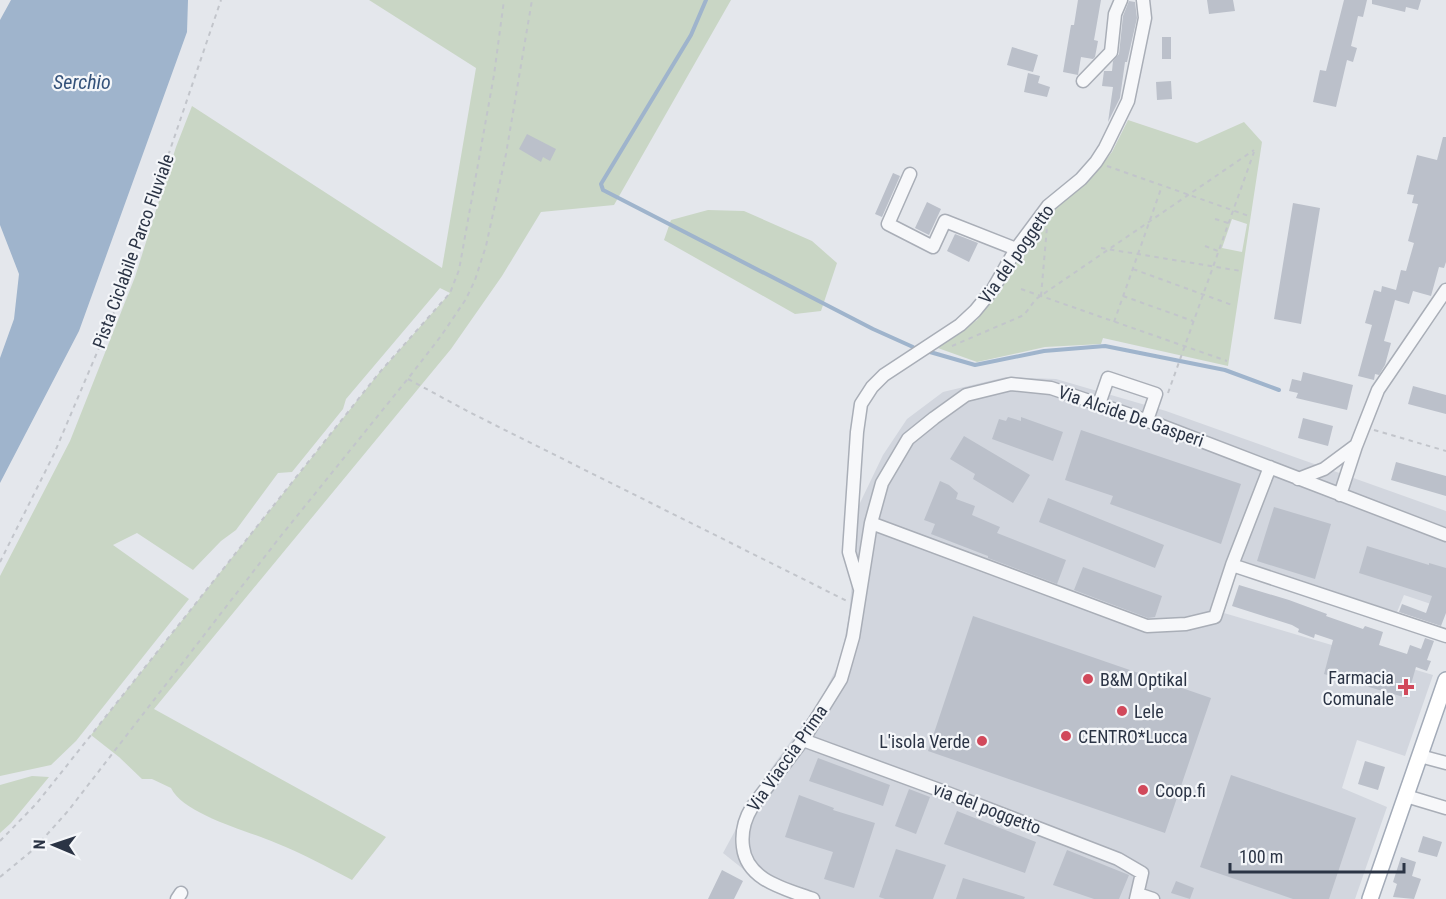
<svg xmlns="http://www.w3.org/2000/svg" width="1446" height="899" font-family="'Roboto Condensed',sans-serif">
	<rect width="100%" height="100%" fill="#e4e7ec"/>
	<!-- built -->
	<path fill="#d2d6de" d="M1006,377L1056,379L1166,411L1446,511V609L1404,595L1397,612L1240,561L1224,613L1433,675L1405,756L1357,740L1342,788L1387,807L1355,899H794L768,889L723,853L762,781L820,701L841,659L849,615L859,505L883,455L907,419L943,392Z"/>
	<!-- green -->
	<path fill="#c9d6c5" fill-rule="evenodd" d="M369,0H731L614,205L541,212L502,276L451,349L154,709L386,837L352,880C327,867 302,853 276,843C249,831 184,815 171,788L152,779H142L119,757L91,735L379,373L450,293L440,288L346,399L343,409L292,472L278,473L236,530L221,541L193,570L137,533L113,545L189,599L76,741L51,765L0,776V576L70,441L135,277L176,147L192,106L442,268L476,68Z
		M1128,120L1197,143L1244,122L1262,142L1228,366L1103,338L1101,344L1045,347L977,362L935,347L977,320L1052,211L1093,176L1112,152ZM1232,219L1247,224L1242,252L1222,248Z
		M708,210L744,211L812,241L837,263L821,311L795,314L664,240L671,220Z
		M32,776L49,777L11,823L0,833V785Z"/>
	<!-- water -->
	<path fill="#9fb4cc" d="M11,0H188L187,32L79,331L0,483V358L14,319L19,274L0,225V20Z"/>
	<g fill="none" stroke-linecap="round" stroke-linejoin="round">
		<!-- stream -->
		<path stroke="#9fb4cc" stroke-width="4" d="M706,0L691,35L601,184L603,190L873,329L913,347
			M930,352L975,365L1044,351L1105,346L1225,370L1279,390"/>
	</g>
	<!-- building -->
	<path fill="#bbc0ca" d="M1078,0H1101L1094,40L1098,41L1095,57L1093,59L1081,57L1078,75L1063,72L1071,25H1074Z
		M1207,0H1233L1235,11L1209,14Z
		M1344,0H1367L1363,17L1358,16L1351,46L1357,48L1353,62L1347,60L1336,107L1313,102L1320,70L1326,71Z
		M1372,0H1421L1418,10L1406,7L1405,12L1372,4Z
		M1129,1L1135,2L1137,18L1127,62H1125L1120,98L1108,122L1113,87L1102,86L1104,71H1112L1113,61L1119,54L1123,16Z
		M1162,37H1171V59H1162Z
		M1012,47L1038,55L1033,72L1007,65Z
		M1028,73L1040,76L1038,83L1050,87L1047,97L1024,92Z
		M1171,81L1172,99L1157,100L1156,82Z
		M527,134L556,149L550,161L543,157L541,162L519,149Z
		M1443,137H1446V262L1444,268L1439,267L1431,296L1413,291L1409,304L1395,300L1384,341L1391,343L1385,365L1379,375L1375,374L1374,380L1358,376L1372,325L1365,323L1374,290L1381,292L1382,286L1396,290L1401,270L1406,271L1414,243L1408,241L1418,204L1412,203L1414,195L1407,194L1417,155L1437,160Z
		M893,173L900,176L882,217L875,214Z
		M927,202L941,209L929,235L915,228Z
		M1293,203L1320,208L1301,324L1274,319Z
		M955,234L978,243L969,262L947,251Z
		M1303,372L1353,385L1347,410L1296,398L1298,393L1289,391L1292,379L1301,381Z
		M1413,386L1446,395V414L1408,404Z
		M1008,417L1021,421V417L1063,432L1053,461L992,439L999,419L1006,421Z
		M1303,418L1333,426L1328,446L1298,438Z
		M1081,430L1241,484L1221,544L1110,504L1113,496L1065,480Z
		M964,436L1030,475L1013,503L973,479L975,474L950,459Z
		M1396,462L1446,476V496L1391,480Z
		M940,481L949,485L958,493L956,499L975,506L972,515L1000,527L997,533L1066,560L1057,584L988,558V556L931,534L935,524L924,520Z
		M1048,498L1164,545L1155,568L1039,522Z
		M1274,507L1331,524L1315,579L1257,561Z
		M1367,546L1429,565V563L1446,568V613L1441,626L1399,612L1402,604L1426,613L1432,596L1359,573Z
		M1083,567L1162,596L1155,617L1148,618L1074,590Z
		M1239,585L1289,600L1327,614L1326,616L1363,629L1365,626L1383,632L1379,645L1407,654L1410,645L1421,649L1425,638L1434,641L1427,660L1431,661L1427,671L1416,667L1407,698L1324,674L1333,640L1315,634L1314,638L1298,632L1299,629L1292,625L1232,606Z
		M973,616L1211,698L1165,833L928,751Z
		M818,758L890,785L883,806L809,781Z
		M1365,761L1385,767L1378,790L1358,784Z
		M1231,775L1356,818L1329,899H1293L1200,867Z
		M909,789L930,797L916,834L895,826Z
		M799,795L834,808L833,810L875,823L854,888L824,879L833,852L785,837Z
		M957,811L1036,842L1025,873L944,844Z
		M1423,836L1442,842L1437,857L1418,852Z
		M896,849L946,865L933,899H885L879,897Z
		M1067,850L1129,875L1119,899H1094L1053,885Z
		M1401,857L1416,862L1412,876L1421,879L1414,899L1393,897L1397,884L1393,882Z
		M722,870L743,881L734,899H708Z
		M963,878L1025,897L1024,899H956Z
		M1176,881L1194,888L1190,899L1171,893Z"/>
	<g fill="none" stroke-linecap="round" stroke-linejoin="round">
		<!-- minor casing -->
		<g stroke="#a9aeb7" stroke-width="15">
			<path id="minor" d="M1083,81L1111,52L1115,14L1121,0
				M910,174L888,224L933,247L945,221L1016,249
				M1099,404L1108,378L1156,394L1147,420
				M1298,479L1324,469L1355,446
				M1340,495L1356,446L1378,390L1446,290
				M871,523L1147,626L1186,624L1215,617L1232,565L1270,467
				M1232,565L1446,636
				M860,589L849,552L857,432L861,404L872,387L884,375L960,325L975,311L993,289L1016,249L1048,206L1081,179L1096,162L1105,148L1128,101L1145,18L1143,0
				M803,740L942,791L1118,859L1142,873L1136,899
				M1420,756L1446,763
				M1406,796L1446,808
				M1138,894L1153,899
				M177,899L181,893
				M813,899C786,889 747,881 743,847C741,832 744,820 752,807L803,740L841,679L853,637L871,523L882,483L908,439L934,418L966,395L1011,384L1051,388L1157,424L1446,535"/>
		</g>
		<!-- major casing -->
		<g stroke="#a3abb8" stroke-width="18">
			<path id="major" d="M1370,899L1446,680"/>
		</g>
		<!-- path -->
		<path stroke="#c2c5cb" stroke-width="2" stroke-dasharray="4.5 4.5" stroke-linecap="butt" d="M1107,166L1249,216
			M1215,219L1228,223
			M1205,246L1218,251
			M1101,248L1241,271
			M1133,269L1232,305
			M1021,289L1227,361
			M1041,296L1047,227
			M1123,296L1193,321
			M1114,322L1162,186
			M952,346L1024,315L1036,299L1254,150
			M408,379L469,412L847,601
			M1168,393L1254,152
			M1374,430L1446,451
			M0,562L54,454L118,303L221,0
			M0,841L37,803L379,373L450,293L459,270L494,75L504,0
			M0,877L34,849L68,811L280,537L410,376L441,336L466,299L475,280L486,246L506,154L532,0"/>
		<!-- minor -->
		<use href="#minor" stroke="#f7f8fa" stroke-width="12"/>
		<!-- major -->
		<use href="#major" stroke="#fff" stroke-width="15"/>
	</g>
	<!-- markers -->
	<g fill="#d1495b" stroke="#f4f6f9" stroke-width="2">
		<circle cx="1088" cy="679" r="6"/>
		<path d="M1403 678h6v6h6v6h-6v6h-6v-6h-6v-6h6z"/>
		<circle cx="1122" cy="711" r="6"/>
		<circle cx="1066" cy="736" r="6"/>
		<circle cx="982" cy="741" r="6"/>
		<circle cx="1143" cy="790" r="6"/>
	</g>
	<g text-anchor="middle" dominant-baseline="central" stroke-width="4.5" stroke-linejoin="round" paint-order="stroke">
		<!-- street labels -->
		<g font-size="18" fill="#2b3445" stroke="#f4f6f9">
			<text transform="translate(133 251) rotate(-70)">Pista Ciclabile Parco Fluviale</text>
			<text transform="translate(1016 254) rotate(-55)">Via del poggetto</text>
			<text transform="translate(1131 416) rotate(19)">Via Alcide De Gasperi</text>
			<text transform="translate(787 758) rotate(-55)">Via Viaccia Prima</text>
			<text transform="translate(987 808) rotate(21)">via del poggetto</text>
		</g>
		<!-- poi labels -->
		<g font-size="18" fill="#2b3445" stroke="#f4f6f9" text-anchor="start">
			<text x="1394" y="677" text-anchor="end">Farmacia<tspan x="1394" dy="21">Comunale</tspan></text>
			<text x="1100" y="679">B&amp;M Optikal</text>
			<text x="1134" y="711">Lele</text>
			<text x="1078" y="736">CENTRO*Lucca</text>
			<text x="970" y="741" text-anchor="end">L'isola Verde</text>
			<text x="1155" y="790">Coop.fi</text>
		</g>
		<!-- water labels -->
		<g font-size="20" font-style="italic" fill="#34527a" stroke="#f4f6f9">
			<text x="82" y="82">Serchio</text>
		</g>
	</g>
	<!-- north arrow -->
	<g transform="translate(54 845) rotate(272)" stroke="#f4f6f9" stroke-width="4.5" paint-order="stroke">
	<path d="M0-4.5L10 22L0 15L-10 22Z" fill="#2b3445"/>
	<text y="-9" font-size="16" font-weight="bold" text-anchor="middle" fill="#2b3445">N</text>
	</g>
	<!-- scale -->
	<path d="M1230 863v9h174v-9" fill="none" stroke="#2b3445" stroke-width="3"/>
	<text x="1239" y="863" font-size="18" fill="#2b3445" stroke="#f4f6f9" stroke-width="4.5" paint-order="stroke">100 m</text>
</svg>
